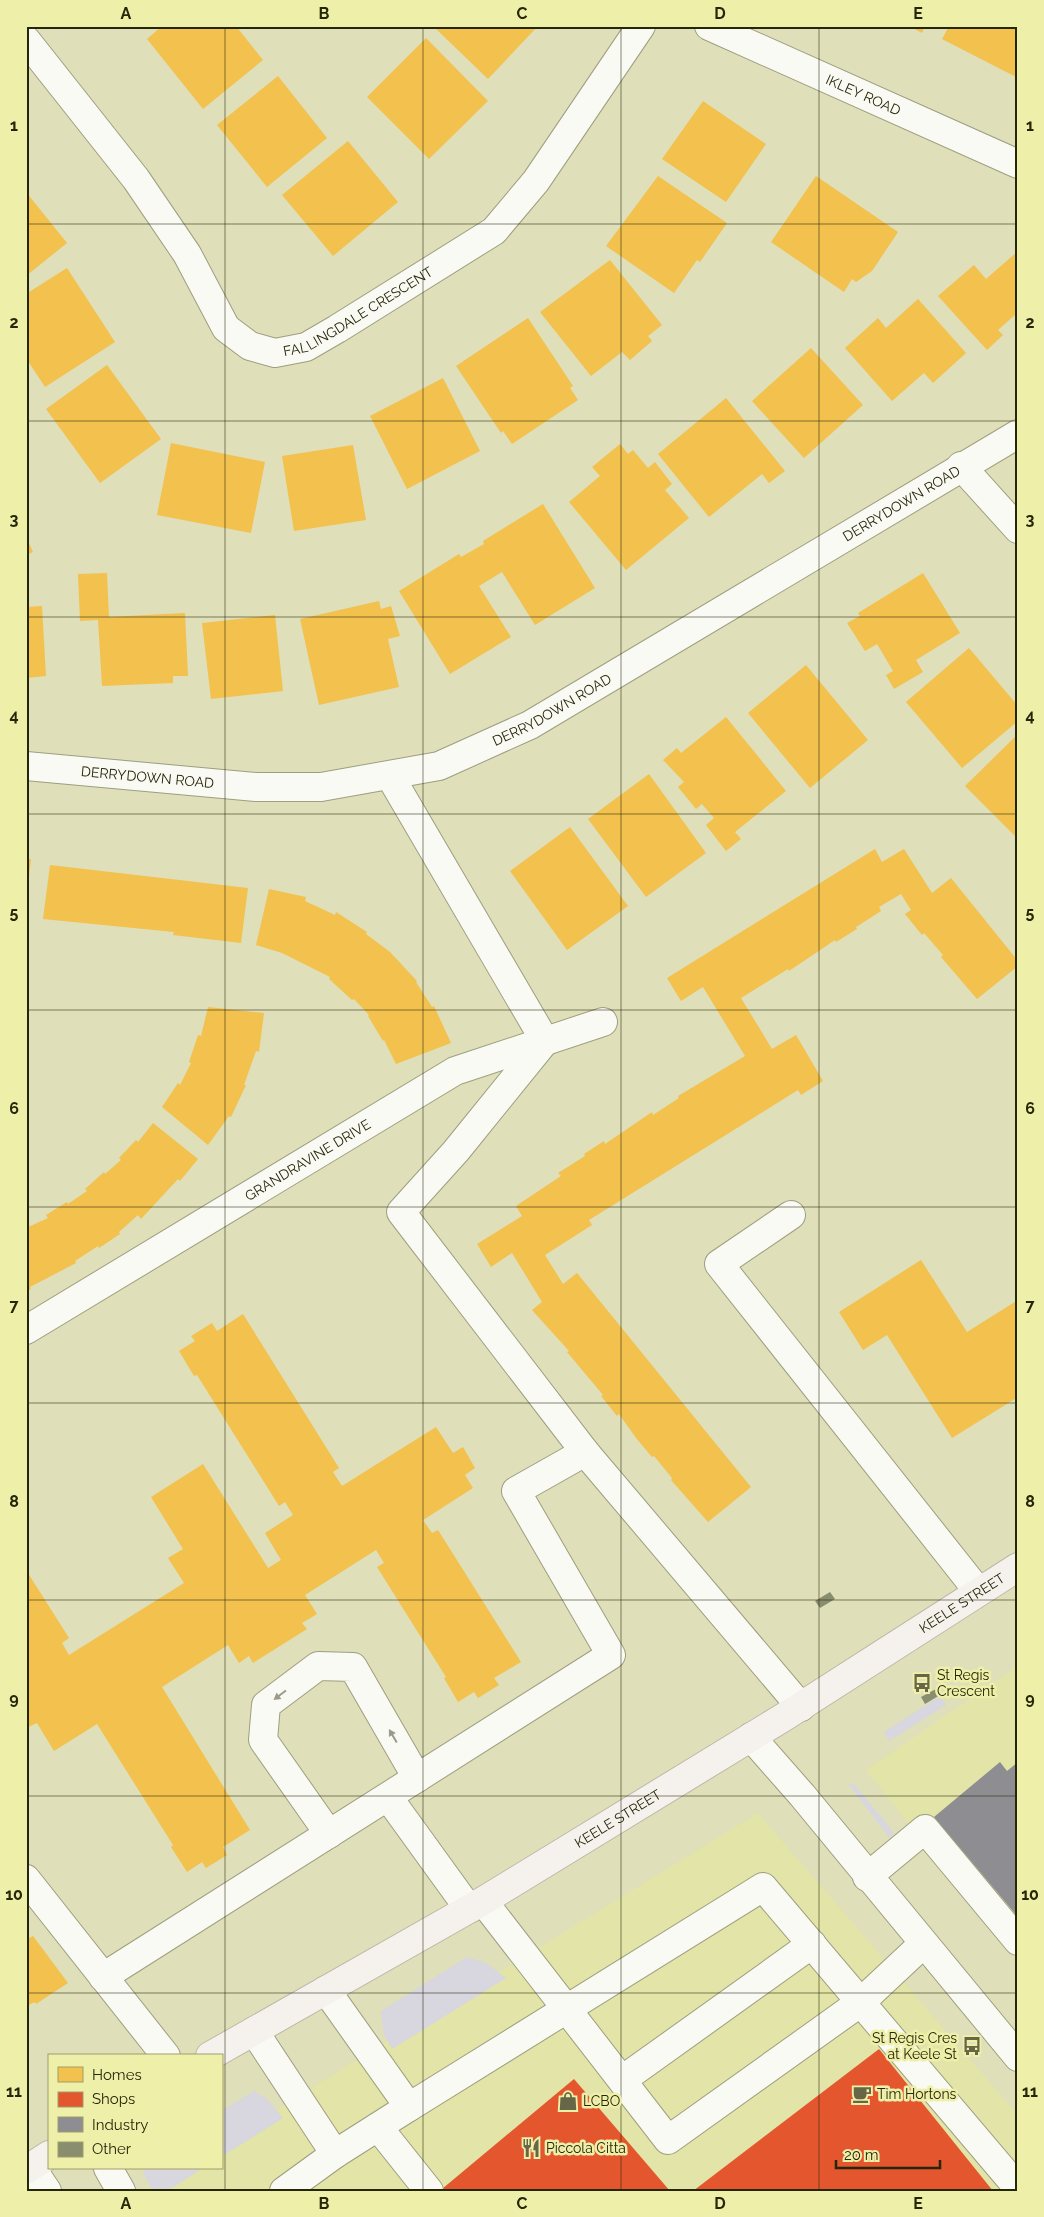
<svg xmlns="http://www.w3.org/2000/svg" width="1044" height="2217" font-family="Raleway,sans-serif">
	<rect width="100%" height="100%" fill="#dfdfb9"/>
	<!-- built -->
	<path fill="#e3e4a7" d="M1018,1666V1960L866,1770Z
		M758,1813L1018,2115V2191H150L185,2168H221V2145L329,2077Z"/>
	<!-- green -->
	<path fill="#d8d6de" d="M940,1696L946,1705L889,1741L884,1732Z
		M848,1784L855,1785L894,1833L889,1837Z
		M467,1957L486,1963L506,1978L392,2049L384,2035L381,2011Z
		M254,2091L266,2098L283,2118L221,2157V2111Z
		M143,2168H203L167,2191H153L145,2176Z"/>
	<!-- homes -->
	<path fill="#f2c14e" d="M162,26H236L263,60L203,109L147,39Z
		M433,26H538L488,79Z
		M909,26H925L922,33Z
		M949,26H1018V78L942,39Z
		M426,38L488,101L429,159L367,97Z
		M278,76L327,138L267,187L217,125Z
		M703,101L766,144L726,202L662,159Z
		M348,141L398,202L333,256L282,195Z
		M658,176L727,223L700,262L697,260L674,293L606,246Z
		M816,176L898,232L872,271L856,282L852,279L844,292L771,242Z
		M26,192L67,243L26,276Z
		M1018,251V318L1015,315L998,330L1003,335L987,350L938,296L974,265L986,279Z
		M610,260L662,325L648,336L652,341L630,360L622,352L591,376L540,312Z
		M67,268L115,342L45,387L26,358V294Z
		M918,299L966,353L933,383L924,373L892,401L845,348L878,318L886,328Z
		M528,318L573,386L570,388L578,400L512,444L503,431L501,433L456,366Z
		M811,348L863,405L804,458L752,401Z
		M107,365L161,439L100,483L46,409Z
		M443,378L480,451L407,489L370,416Z
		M726,398L785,471L769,483L762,474L709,517L658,454Z
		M171,443L265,462L251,533L157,515Z
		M620,444L628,454L633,450L648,468L655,462L672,484L665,490L689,518L626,570L569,502L600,476L592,467Z
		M353,445L366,520L294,531L282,456Z
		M543,504L595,588L535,625L502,572L479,586L511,637L450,674L399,591L459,554L461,557L484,544L483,541Z
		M26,537L33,552L26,555Z
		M107,573L109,617L185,613L188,676H173V683L102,686L98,620L80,621L78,574Z
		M923,573L960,633L916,660L923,672L894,689L886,675L893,671L877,644L865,651L847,623L860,616L858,613Z
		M379,601L381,609L391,606L400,636L388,639L399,687L319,705L300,619Z
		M42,606L46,676L26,678V607Z
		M275,615L283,691L211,699L202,623Z
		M969,648L1018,706V721L962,768L906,702Z
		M806,665L868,740L810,788L748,713Z
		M726,717L786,791L735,832L741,839L726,851L706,825L714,818L702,804L696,809L678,787L684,782L663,760L677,748L681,753Z
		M1018,734V839L965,786Z
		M649,774L706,853L646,897L588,819Z
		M570,827L628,906L567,950L510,871Z
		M875,849L882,862L904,849L932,893L951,878L1018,961V966L977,999L941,957L943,955L924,933L922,935L905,914L911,910L901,894L879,907L881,911L856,927L857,929L836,942L835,940L789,971L788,969L741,998L772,1049L796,1035L823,1081L801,1095L798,1090L589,1220L592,1225L545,1255L563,1284L577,1273L751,1487L708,1522L671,1480L672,1478L654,1456L652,1457L636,1438L619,1414L617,1416L601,1396L603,1395L567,1352L569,1351L532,1310L542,1302L512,1253L491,1267L477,1244L522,1216L516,1206L561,1176L558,1173L585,1156L584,1154L604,1141L605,1144L652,1112L653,1115L679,1098L678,1096L745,1056L703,987L681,1001L667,978Z
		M26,859H31L27,893H26Z
		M50,865L248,888L241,943L173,935L174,932L43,919Z
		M269,889L306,897L305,901L335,915L336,912L367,932L366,934L390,952L417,981L416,982L432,1007L434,1006L451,1043L396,1064L384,1040L383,1041L368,1016L369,1015L354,999L352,1000L329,979L330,977L282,953L256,945Z
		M208,1007L264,1013L259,1052L256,1051L244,1085H246L231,1117L229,1116L208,1145L162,1107L178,1083L180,1085L191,1063L189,1062L198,1035L201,1036Z
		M153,1123L198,1159L180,1181L178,1179L141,1219L138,1215L119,1232L120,1234L99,1248L98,1246L75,1261L76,1263L30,1287L31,1289L26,1291V1228L48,1218L46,1215L67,1202L68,1204L87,1191L85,1189L104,1172L105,1174L121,1160L119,1158L136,1140L138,1142Z
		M921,1260L967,1332L1018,1300V1397L952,1438L887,1335L863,1350L839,1312Z
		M243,1314L339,1468L333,1472L342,1486L436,1427L453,1453L463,1447L475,1468L465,1475L473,1488L423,1520L432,1533L438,1530L521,1662L494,1678L499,1685L478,1698L474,1692L458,1702L444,1678L446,1677L377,1567L384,1563L376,1550L305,1595L317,1614L302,1623L307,1629L253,1663L249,1656L239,1663L228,1645L162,1687L250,1830L223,1847L227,1855L206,1868L202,1862L187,1872L171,1847L173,1845L97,1724L54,1751L37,1723L26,1728V1570L69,1638L62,1643L69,1655L184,1583L168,1558L183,1549L151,1497L203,1464L268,1568L281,1560L265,1533L293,1515L285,1502L279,1506L197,1375L194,1376L179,1351L195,1341L191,1336L212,1323L217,1331Z
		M33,1936L68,1983L36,2004L35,2002L26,2006V1940Z"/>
	<!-- shops -->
	<path fill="#e4572e" d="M879,2049L993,2191H693Z
		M574,2079L670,2191H443L442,2189Z"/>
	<!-- industry -->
	<path fill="#8d8d92" d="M1000,1762L1007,1771L1018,1762V1917L934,1817Z"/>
	<!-- building -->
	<path fill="#888e6e" d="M830,1592L835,1599L820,1608L815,1601Z
		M936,1689L940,1695L925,1704L921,1697Z"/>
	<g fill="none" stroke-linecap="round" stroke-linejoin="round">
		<!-- minor casing -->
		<g stroke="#9e9e80" stroke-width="30">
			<g id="minor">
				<path id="s1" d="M709,26L1018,164"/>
				<path id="s2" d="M26,40L136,179L187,254L226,328L250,346L275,353L306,347L337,329L494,231L536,181L641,26"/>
				<path d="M961,466L1018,529"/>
				<path id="s3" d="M26,766L256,787H321L439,766L530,725L1018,434"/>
				<path d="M390,776L545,1041L456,1151L401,1212L585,1452L801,1707"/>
				<path d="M791,1215L719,1264L978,1591"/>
				<path id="s4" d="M26,1330L455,1071L603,1022"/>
				<path d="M751,1737L802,1795L1018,2057"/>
				<path d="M388,1797L469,1909"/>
				<path d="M329,1834L263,1740L266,1705L318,1666L353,1667L417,1778"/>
				<path d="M867,1877L925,1829L1018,1941"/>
				<path d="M26,1879L166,2056"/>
				<path d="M483,1901L668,2140L861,2002L923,1944"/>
				<path d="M103,1977L611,1655L516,1491L585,1452"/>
				<path d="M326,1990L409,2107L763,1887L1018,2188"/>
				<path d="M254,2031L335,2154L284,2191"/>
				<path d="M622,2080L812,1944"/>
				<path d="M378,2127L429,2191"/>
				<path d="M335,2154L409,2107"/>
				<path d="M31,2167L47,2191"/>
				<path d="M108,2168L121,2191"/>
			</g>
		</g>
		<!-- major casing -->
		<g stroke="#bfb7a7" stroke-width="30">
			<g id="major">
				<path id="s5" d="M210,2056L483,1901L784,1717L1018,1567"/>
				<path d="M26,2170L49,2155"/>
			</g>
		</g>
		<!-- minor -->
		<use href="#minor" stroke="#fafaf4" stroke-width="28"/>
		<!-- major -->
		<use href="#major" stroke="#f5f2ee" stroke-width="28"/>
	</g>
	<!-- one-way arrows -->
	<defs><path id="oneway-solid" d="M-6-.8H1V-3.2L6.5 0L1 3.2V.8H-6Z" transform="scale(1.25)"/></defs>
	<g fill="#9b9b8a">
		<use href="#oneway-solid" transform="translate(280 1695) rotate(143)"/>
		<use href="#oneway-solid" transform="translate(393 1736) rotate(-120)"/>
	</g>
	<!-- grid -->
	<path fill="none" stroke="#262609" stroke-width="1" stroke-opacity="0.55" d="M225,26V2191M423,26V2191M621,26V2191M819,26V2191M26,224H1018M26,421H1018M26,617H1018M26,814H1018M26,1010H1018M26,1207H1018M26,1403H1018M26,1600H1018M26,1796H1018M26,1993H1018"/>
	<!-- icons -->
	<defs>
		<g id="bus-bare" transform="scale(1.5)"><path d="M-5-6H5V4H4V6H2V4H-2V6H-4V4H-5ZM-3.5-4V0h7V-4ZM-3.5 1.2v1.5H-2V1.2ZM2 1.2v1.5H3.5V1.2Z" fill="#676747" stroke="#eeefa9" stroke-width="2.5" paint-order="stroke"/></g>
		<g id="cafe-bare" transform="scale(1.5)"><path d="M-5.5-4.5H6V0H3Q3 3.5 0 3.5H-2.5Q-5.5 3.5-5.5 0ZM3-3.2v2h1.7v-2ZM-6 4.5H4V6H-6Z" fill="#676747" stroke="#eeefa9" stroke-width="2.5" paint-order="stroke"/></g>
		<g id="shop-bare" transform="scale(1.5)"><path d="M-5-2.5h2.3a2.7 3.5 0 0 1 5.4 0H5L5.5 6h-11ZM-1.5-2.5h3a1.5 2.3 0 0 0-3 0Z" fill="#676747" stroke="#eeefa9" stroke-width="2.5" paint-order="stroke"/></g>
		<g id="restaurant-bare" transform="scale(1.5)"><path d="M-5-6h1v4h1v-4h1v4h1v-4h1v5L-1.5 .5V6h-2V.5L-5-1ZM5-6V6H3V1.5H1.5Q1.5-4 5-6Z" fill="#676747" stroke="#eeefa9" stroke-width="2.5" paint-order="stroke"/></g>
	</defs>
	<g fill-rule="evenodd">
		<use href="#bus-bare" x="922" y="1683"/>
		<use href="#bus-bare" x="972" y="2046"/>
		<use href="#cafe-bare" x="862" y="2094"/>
		<use href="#shop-bare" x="568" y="2101"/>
		<use href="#restaurant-bare" x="531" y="2148"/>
	</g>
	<g text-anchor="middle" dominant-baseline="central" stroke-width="5" stroke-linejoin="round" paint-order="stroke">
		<!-- street labels -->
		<g font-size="14" fill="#262609" stroke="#eeefa9">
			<text stroke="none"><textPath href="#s1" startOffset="169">IKLEY ROAD</textPath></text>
			<text stroke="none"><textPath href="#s2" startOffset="501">FALLINGDALE CRESCENT</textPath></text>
			<text stroke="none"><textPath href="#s3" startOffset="948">DERRYDOWN ROAD</textPath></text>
			<text stroke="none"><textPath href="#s3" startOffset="542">DERRYDOWN ROAD</textPath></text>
			<text stroke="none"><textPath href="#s3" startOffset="122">DERRYDOWN ROAD</textPath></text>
			<text stroke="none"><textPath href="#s4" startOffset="329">GRANDRAVINE DRIVE</textPath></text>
			<text stroke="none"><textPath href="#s5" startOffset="878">KEELE STREET</textPath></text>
			<text stroke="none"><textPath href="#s5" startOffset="472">KEELE STREET</textPath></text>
		</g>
		<!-- poi labels -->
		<g font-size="14" fill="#262609" stroke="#eeefa9" text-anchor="start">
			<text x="937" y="1675">St Regis<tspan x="937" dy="16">Crescent</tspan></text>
			<text x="957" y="2038" text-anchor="end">St Regis Cres<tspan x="957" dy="16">at Keele St</tspan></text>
			<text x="877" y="2094">Tim Hortons</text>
			<text x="583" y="2101">LCBO</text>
			<text x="546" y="2148">Piccola Citta</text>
		</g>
	</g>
	<!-- border -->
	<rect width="1044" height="2217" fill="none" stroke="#eeefa9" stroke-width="55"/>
	<!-- legend -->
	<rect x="48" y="2054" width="175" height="115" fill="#eeefa9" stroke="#9e9f69"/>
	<rect x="58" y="2067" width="25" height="15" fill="#f2c14e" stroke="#9e9f69"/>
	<text x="92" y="2080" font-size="15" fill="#262609">Homes</text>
	<rect x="58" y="2092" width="25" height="15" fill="#e4572e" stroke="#9e9f69"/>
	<text x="92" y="2104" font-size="15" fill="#262609">Shops</text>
	<rect x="58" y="2117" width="25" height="15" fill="#8d8d92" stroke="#9e9f69"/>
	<text x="92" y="2130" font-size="15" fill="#262609">Industry</text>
	<rect x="58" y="2142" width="25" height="15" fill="#888e6e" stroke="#9e9f69"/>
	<text x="92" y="2154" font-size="15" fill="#262609">Other</text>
	<!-- scale -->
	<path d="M836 2160v8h104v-8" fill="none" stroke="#262609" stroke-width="2.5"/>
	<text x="844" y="2160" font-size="15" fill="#262609" stroke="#eeefa9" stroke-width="4" paint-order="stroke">20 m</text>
	<rect x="28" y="28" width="988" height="2162" fill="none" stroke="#262609" stroke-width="2"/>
	<g font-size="16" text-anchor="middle" font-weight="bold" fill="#262609">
		<text x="126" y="19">A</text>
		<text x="324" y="19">B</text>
		<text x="522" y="19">C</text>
		<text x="720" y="19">D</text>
		<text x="918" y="19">E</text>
		<text x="14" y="131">1</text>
		<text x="1030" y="131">1</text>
		<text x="14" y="328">2</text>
		<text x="1030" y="328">2</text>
		<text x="14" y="525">3</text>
		<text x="1030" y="525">3</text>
		<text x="14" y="721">4</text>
		<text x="1030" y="721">4</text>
		<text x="14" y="918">5</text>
		<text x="1030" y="918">5</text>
		<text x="14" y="1114">6</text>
		<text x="1030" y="1114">6</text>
		<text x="14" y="1311">7</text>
		<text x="1030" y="1311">7</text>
		<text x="14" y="1507">8</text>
		<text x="1030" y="1507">8</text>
		<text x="14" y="1704">9</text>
		<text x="1030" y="1704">9</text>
		<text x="14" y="1900">10</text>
		<text x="1030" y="1900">10</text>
		<text x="14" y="2097">11</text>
		<text x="1030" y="2097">11</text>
		<text x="126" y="2209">A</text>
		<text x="324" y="2209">B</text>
		<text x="522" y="2209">C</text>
		<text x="720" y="2209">D</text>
		<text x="918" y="2209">E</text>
	</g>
</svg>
